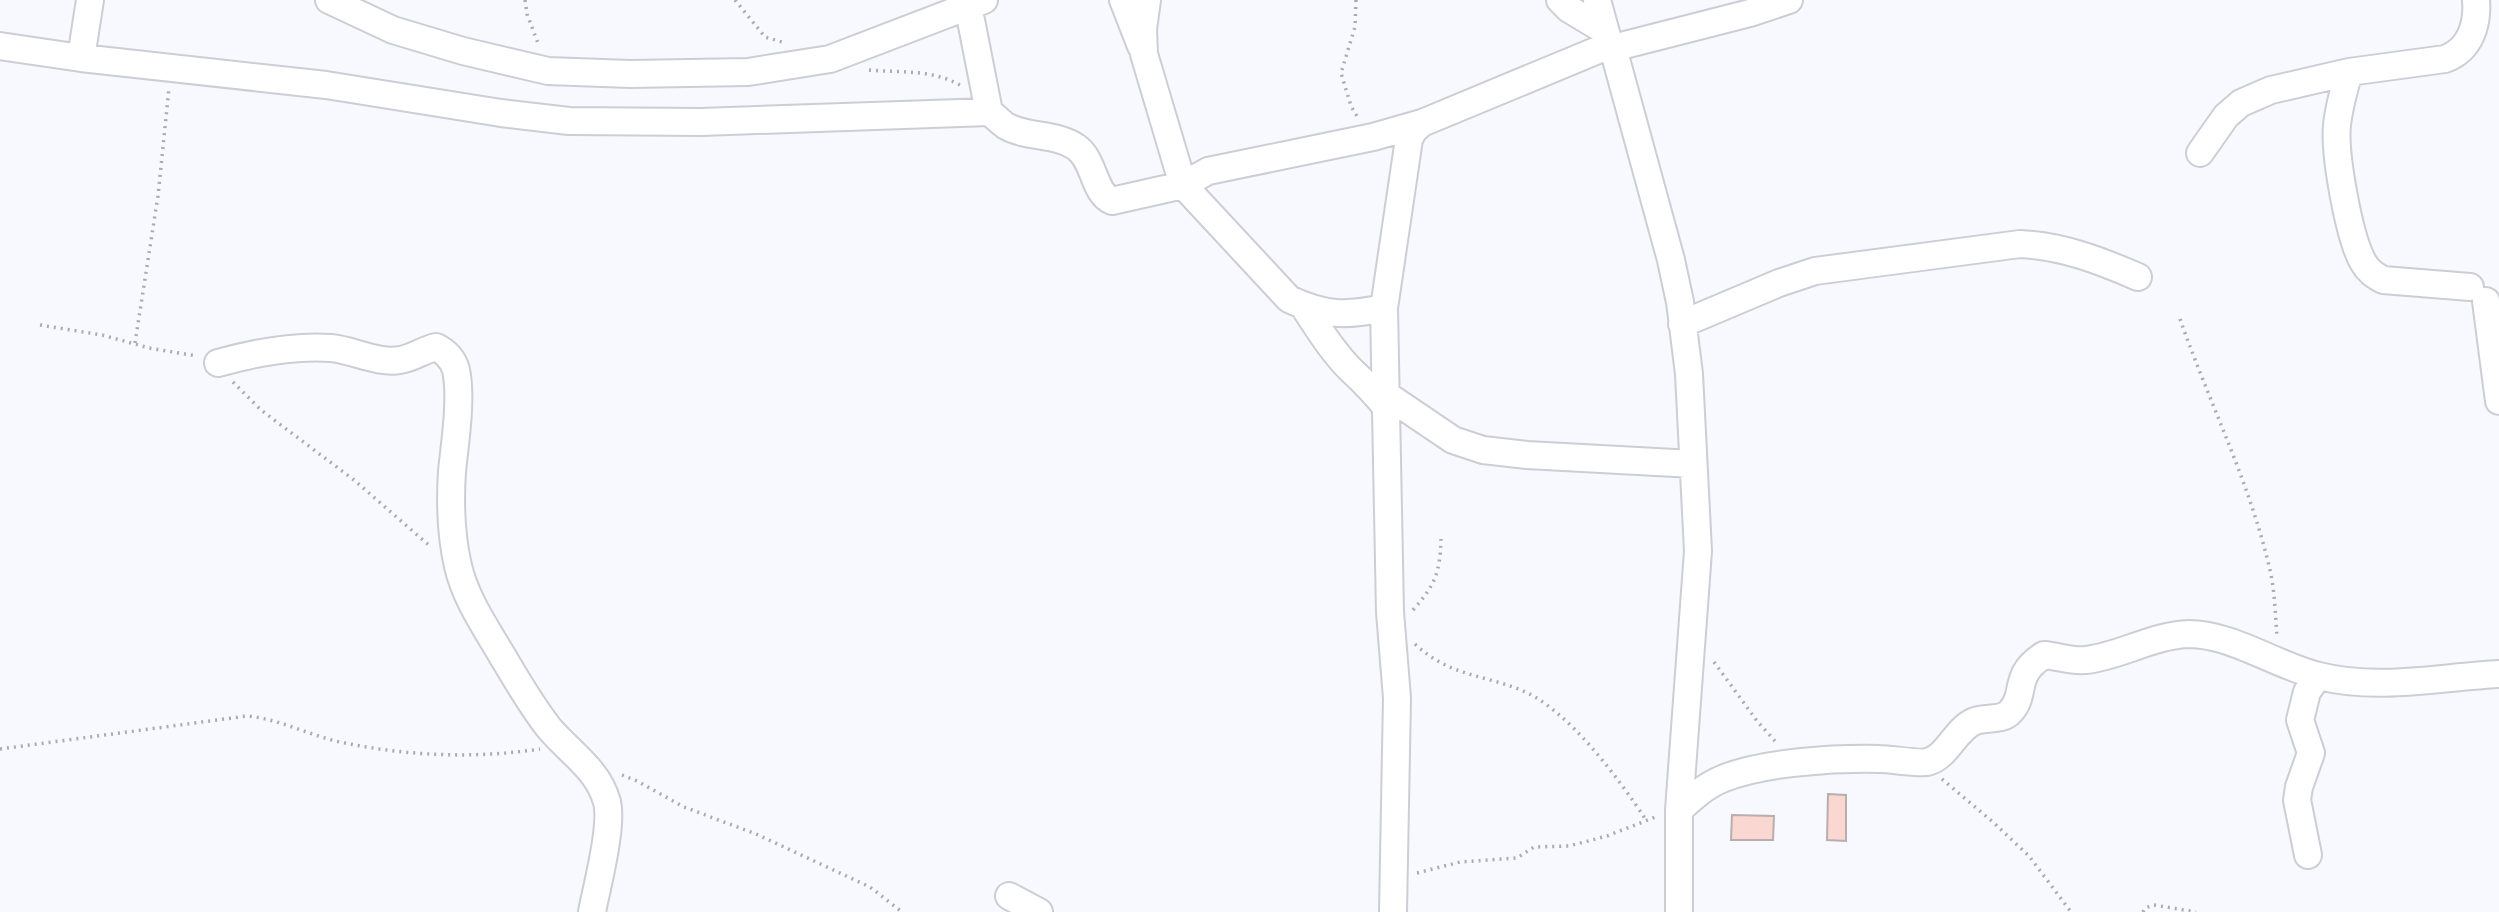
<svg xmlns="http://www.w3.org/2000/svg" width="2499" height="912" font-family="Jost,sans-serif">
	<rect width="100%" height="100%" fill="#f8f8ff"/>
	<!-- building -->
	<path fill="#fbd7d2" stroke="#b8aead" stroke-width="2" d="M1828,794L1846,795V841L1827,840Z
		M1732,815L1774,816L1773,840H1731Z"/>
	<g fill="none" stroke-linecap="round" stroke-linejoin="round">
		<!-- minor casing -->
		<g stroke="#cdcdd5" stroke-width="30">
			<path id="minor" d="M329,0L393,30L463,51L548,71L630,74L748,72L830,59L984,0
				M1123,0L1141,46
				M1147,0L1143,29L1144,54L1183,185L1289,299C1324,316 1347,316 1384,308
				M1560,0L1569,9L1604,30
				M1597,0L1608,40
				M968,5L989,112
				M0,46L81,58L326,85L501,113L569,121L701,122L989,112C995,116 1000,122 1006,126C1027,138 1056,133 1076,147C1095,160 1093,193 1112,201L1183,185L1208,171L1373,137L1422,123
				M1613,48L1671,260L1680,302L1689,374L1698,551L1679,810V912
				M81,58L90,0
				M2349,72C2344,89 2339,107 2337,125C2334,154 2349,237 2363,262C2368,271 2374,275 2383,280L2470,287
				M2200,153L2226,116L2241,103L2271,90L2349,72L2445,59C2470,50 2478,25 2476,0
				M2486,301L2499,401
				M1304,307C1318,328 1332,351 1350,369C1363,381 1374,392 1385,406
				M1682,324L1779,283L1815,271L2020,244C2062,246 2099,260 2138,277
				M218,363C254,353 293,345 331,348C353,350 378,364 400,360C413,358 423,350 436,347C446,352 453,359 456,370C462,397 455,443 452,471C450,502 451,536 458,566C465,597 484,625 500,652C515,677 530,704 549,728C569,752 598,769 607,802C613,826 597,886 592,912
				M1385,394L1453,440L1483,450L1527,455L1693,464
				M1679,810C1692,798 1705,786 1722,779C1763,762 1835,758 1880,759C1890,759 1920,764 1927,762C1948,757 1955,729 1975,721C1986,717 2002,721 2010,712C2028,693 2011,676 2044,655C2058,656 2072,662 2086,660C2121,656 2153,635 2189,634C2232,634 2277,666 2319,676C2378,691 2440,677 2499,674
				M2308,855L2297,800L2299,787L2311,753L2300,720L2307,692L2318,676
				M1009,896L1039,912
				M1393,912L1397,698L1390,612L1384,308L1409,139L1414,130L1422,123L1610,45L1613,48L1750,13L1789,0"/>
		</g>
		<!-- path -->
		<path stroke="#aaaaaf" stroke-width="3.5" stroke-dasharray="2 5" stroke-linecap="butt" d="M525,0L527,14L539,46
			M735,0L765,37L782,42
			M1356,0L1355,27L1341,73L1351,106L1358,118
			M869,70C901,73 931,69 960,85
			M2180,319C2209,402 2249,481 2269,566C2275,589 2275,613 2277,636
			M40,325L102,335L149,348L197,356
			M135,343L158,196L169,88
			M233,382L261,410L354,480L431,547
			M1413,610C1435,585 1440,573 1441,539
			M1415,644C1449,676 1481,674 1521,690C1568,709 1619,779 1646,820
			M1714,662L1757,721L1775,741
			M0,749L247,716C280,719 308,735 340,742C406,756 474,759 540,749
			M622,775L637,781L684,807L756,834L870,887L902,912
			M1942,779L1994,823L2029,856L2071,912
			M1417,873L1460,862L1517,858L1534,847L1569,846L1607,836L1658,816
			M2143,912L2145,908L2154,905L2196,912"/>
		<!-- minor -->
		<use href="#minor" stroke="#fff" stroke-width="26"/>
	</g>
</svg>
